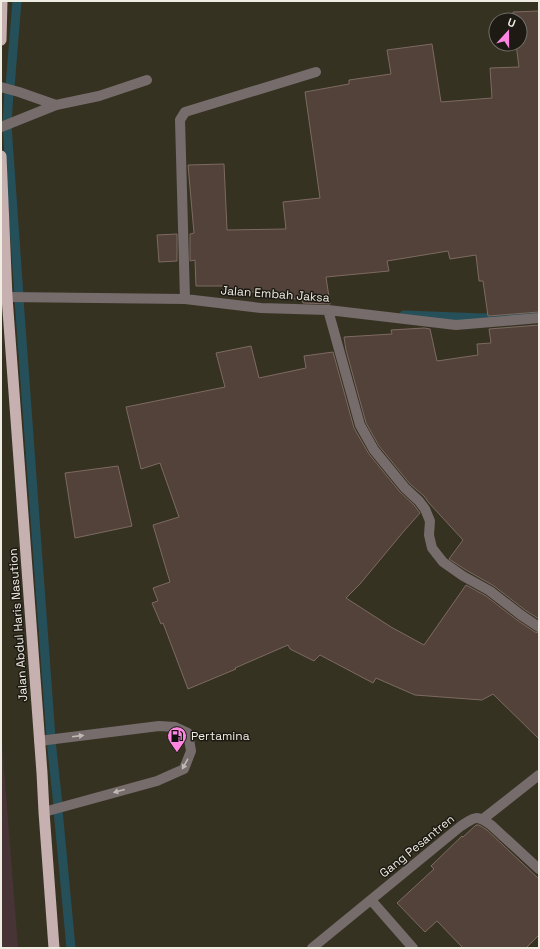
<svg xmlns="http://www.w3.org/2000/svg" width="540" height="949" font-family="'Space Grotesk',sans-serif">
	<rect width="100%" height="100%" fill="#363222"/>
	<!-- industrial -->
	<path fill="#483337" d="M1,730L18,948H1Z"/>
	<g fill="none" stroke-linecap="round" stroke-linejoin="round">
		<!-- stream -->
		<path stroke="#265059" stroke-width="9" d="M10,87L17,1
			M7,124L9,92
			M7,125L19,296
			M19,299L51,738
			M404,315L484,318L539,312
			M51,740L58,805
			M58,810L71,948"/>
	</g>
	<!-- building -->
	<path fill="#53423a" stroke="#7d6a61" d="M539,11V312L488,316L483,281H479L476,255L450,259L448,251L387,261L389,271L326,277L330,304L303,303L302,299L266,298L265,292H227V286H196L195,260L190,261V234L194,233L188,165L224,164L227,230L286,229L283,202L320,198L305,92L349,84V80L391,74L387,50L432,44L441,102L492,98L490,68L519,67L516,44H520V20H514L513,12Z
		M177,234V261L159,262L157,235Z
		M539,325V619L525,610L494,586L466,570L449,559L463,540L429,503L424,496L410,484L379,446L366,423L346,350L344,337L392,334L391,330L424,328L430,329L437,361L478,355L477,344L491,343L489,329Z
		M251,346L259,378L306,368L304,356L333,352L354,428L369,454L400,492L414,505L420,513L404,531L360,584L346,598L391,627L424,645L466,585L486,596L517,620L535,632L539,633V739L493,694L482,700L415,695L376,678L373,683L320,655L314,661L290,649L288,645L235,668L236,669L188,689L163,623L161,624L152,603L158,601L153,588L170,582L153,525L179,517L160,463L141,469L126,407L225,387L216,353Z
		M118,466L132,526L75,538L65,473Z
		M476,825H479L487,830L539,879V935L526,948H463L437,921L425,932L397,903L434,869L431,866L462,836L463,837Z"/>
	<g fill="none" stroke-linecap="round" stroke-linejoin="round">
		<!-- service -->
		<path stroke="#766c6c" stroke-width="10" d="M1,87L19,92L56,105
			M1,127L56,105L99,96L147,80
			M39,741L159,726L175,727L188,733L191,751L184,769L157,781L44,812"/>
		<!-- minor -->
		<path stroke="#766c6c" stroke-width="10" d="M7,297L185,299L261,308L328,310L456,325L539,318
			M185,299L180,120L185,112L316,72
			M328,310L360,425L374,450L405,488L419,501L425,509L430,521L429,535L432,548L443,562L463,576L490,591L521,615L539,627
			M483,819L539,775
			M371,900L413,948
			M312,948L461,826C475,817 476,814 491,825L539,869"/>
		<!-- trunk -->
		<path stroke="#c6b0b0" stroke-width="11" d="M1,40L2,1
			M1,156L7,297L42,773L44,812L54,948"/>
	</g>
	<!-- one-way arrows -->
	<defs><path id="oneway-solid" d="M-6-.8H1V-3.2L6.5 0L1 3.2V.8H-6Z"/></defs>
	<g fill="#bfb9b3">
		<use href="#oneway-solid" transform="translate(78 736) rotate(-7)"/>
		<use href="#oneway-solid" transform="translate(185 764) rotate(119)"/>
		<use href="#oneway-solid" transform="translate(119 791) rotate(165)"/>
	</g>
	<!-- icons -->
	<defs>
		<g id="fuel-pin" transform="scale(1)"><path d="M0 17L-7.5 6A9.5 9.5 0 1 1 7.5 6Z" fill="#fe86e0" stroke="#1c1a13"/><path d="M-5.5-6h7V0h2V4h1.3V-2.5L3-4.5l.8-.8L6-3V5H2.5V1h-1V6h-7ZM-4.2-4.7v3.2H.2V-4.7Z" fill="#111"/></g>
	</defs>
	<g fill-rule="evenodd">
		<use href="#fuel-pin" x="177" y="736"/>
	</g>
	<g text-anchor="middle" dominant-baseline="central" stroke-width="3" stroke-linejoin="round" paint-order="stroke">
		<!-- street labels -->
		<g font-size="12" fill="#efece2" stroke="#1c1a13">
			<text transform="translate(275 294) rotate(4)">Jalan Embah Jaksa</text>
			<text transform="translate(18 625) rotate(-94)">Jalan Abdul Haris Nasution</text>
			<text transform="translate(417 846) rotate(-39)">Gang Pesantren</text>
		</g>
		<!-- poi labels -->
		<g font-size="12" fill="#efece2" stroke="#1c1a13" text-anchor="start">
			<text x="191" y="736">Pertamina</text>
		</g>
	</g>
	<!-- border -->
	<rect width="540" height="949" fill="none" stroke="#efece2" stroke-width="4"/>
	<!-- north arrow -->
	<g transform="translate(508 32) rotate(21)"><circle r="19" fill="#1c1a13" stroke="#706e66"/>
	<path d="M0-3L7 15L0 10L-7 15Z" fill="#fe86e0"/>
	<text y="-6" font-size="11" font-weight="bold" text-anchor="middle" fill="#efece2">U</text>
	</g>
</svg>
